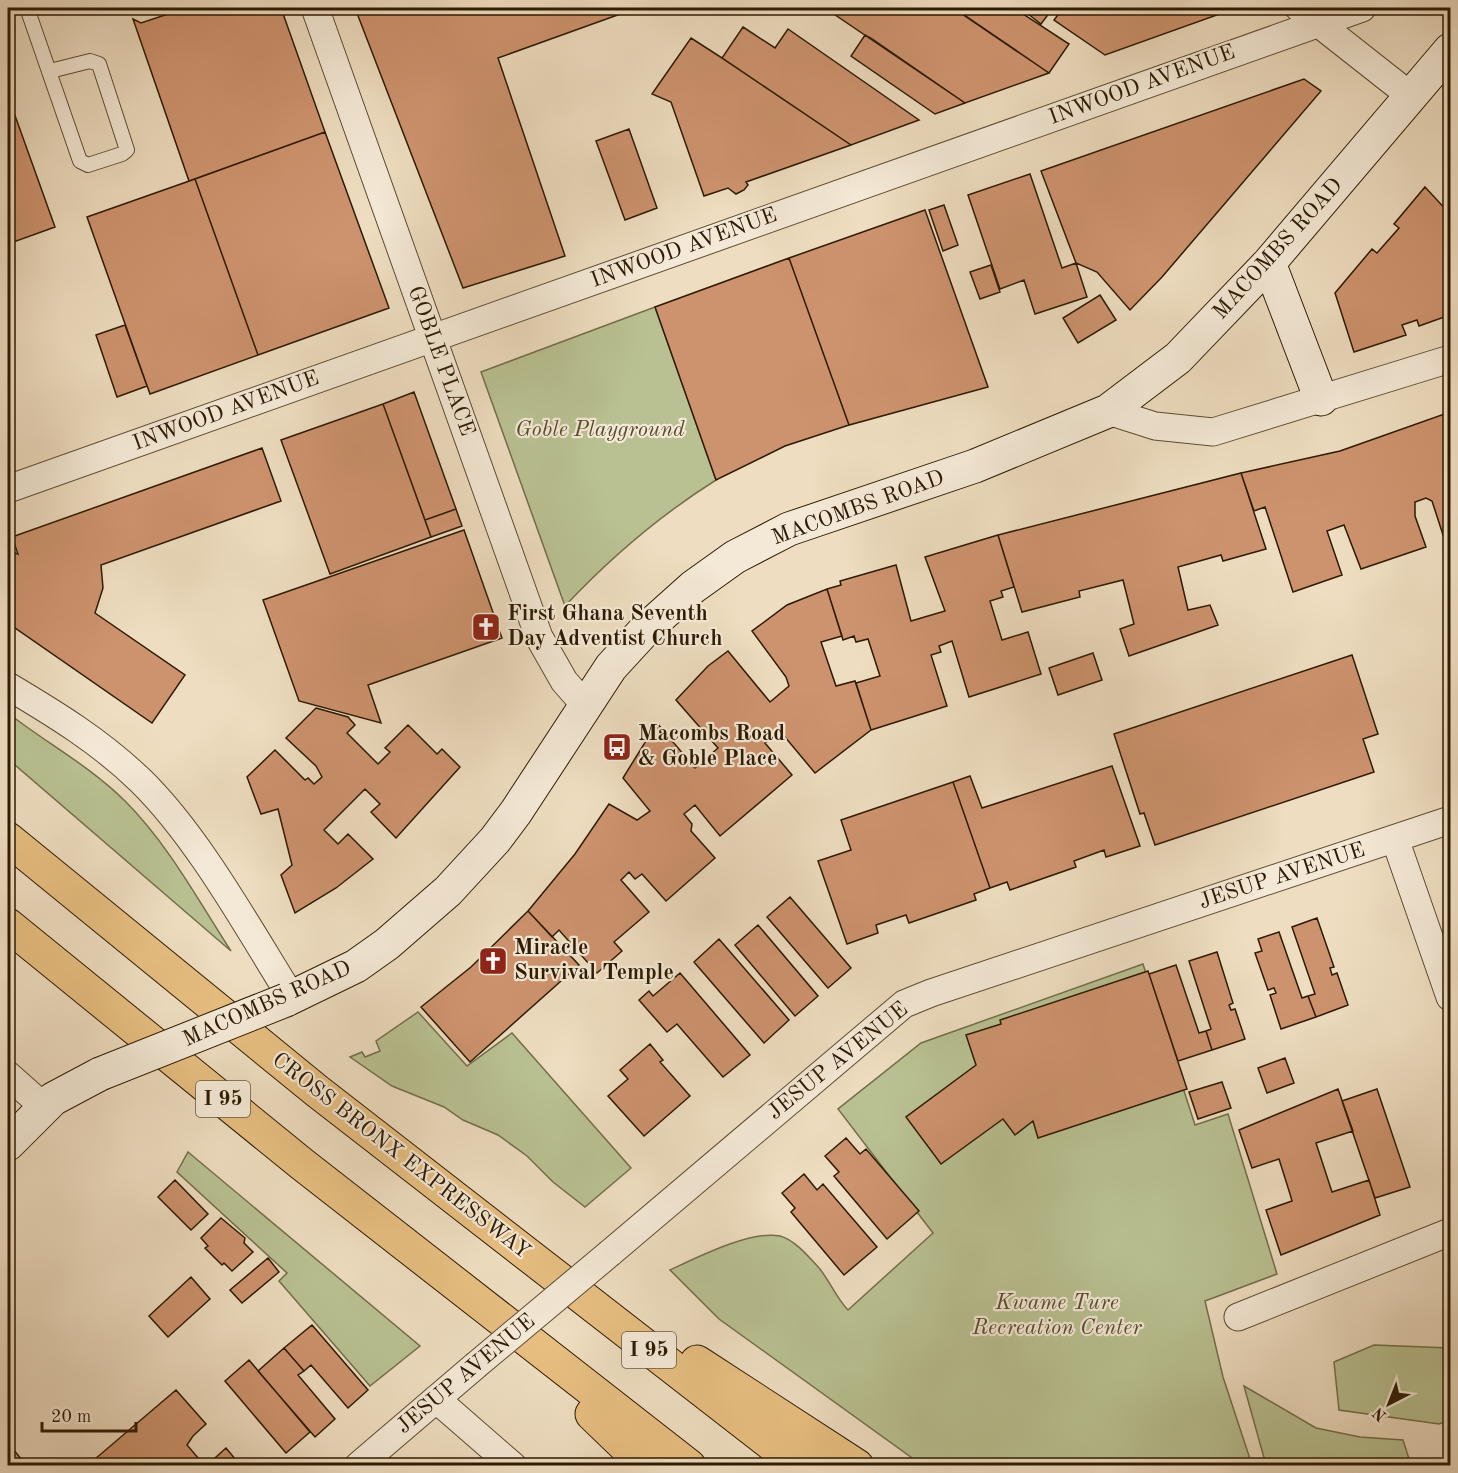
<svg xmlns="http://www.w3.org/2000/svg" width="1458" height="1473" font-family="'Old Standard TT',serif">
	<rect width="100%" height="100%" fill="#eeddc0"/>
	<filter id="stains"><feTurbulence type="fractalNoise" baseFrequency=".00333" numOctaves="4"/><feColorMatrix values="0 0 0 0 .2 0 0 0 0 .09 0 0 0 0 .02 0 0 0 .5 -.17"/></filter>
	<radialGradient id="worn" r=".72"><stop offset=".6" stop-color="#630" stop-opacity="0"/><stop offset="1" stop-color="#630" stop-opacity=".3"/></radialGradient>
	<!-- green -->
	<path fill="#b9c192" stroke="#736e4a" stroke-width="1.5" d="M655,307L716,480C659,516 611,557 565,606L481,372Z
		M8,713C46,743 90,766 125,801C168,844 198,900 231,951L8,759Z
		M1143,964L1195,1125L1228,1114L1277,1274L1205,1301L1223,1377L1252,1465H922L719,1319L670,1270C696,1258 751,1230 780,1236C795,1240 809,1257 819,1268C830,1281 836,1298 848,1310L933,1233L838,1109L921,1043Z
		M418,1012L467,1066L512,1033L631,1168L585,1207L553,1182L527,1156L498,1135L463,1120L444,1107L392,1086L350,1057L362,1052L365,1057L380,1051L376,1041Z
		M188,1152L420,1346L370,1386L279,1281L287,1273L177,1172Z
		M1374,1345L1450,1348V1420L1439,1424L1339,1410L1334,1362Z
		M1244,1386L1316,1428L1360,1437L1403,1440L1411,1465H1266Z"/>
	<!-- building -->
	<path fill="#cd936e" stroke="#2d1a02" stroke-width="1.5" d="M186,8H281L325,132L189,181L133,19L141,23Z
		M355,8H637L498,58L565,256L463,288Z
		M825,8H953L1049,73L965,103Z
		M958,8H1014L1069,44L1049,73L957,10Z
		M1025,8H1053L1041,24L1023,10Z
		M1063,8H1228V11L1105,55L1054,20Z
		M743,27L775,48L788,29L919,120L851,145L722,58Z
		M865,35L872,39L965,103L935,114L851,56Z
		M691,38L722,58L851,145L746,182L748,185L744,190L736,194L728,188L704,196L671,102L652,94Z
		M1304,79L1321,91L1162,277L1130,310L1097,272L1076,263L1041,171Z
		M8,96L55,227L8,244Z
		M629,129L657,208L625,220L596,141Z
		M325,132L389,308L258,355L195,179Z
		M1030,174L1062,268L1076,263L1087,297L1035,314L1024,280L1000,289L968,195Z
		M195,179L258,355L150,394L87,217Z
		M1425,187L1450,214V225L1447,228L1450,231V315L1419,326L1417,320L1402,325L1406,335L1354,352L1335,293L1372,249L1377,253L1399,228L1394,224Z
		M944,205L958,245L943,251L929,210Z
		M925,210L988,387L849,425L789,258Z
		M789,258L849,425L785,446L716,480L655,307Z
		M991,265L1000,292L980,299L970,272Z
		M1100,295L1116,320L1078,343L1063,318Z
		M125,325L147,386L117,397L96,335Z
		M414,392L456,509L425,520L383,404Z
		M383,404L431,537L330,574L281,440Z
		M1450,412V539L1445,541L1432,501L1426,498L1415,502V516L1426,547L1361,569L1344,525L1327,531L1342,575L1293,592L1265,507L1254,511L1241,473L1340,451Z
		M262,448L281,501L101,565L103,588L95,613L185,675L152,723L8,623V609L13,600H8V551L18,554L12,537Z
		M1241,473L1266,549L1223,561L1221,555L1178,567L1188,610L1210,605L1218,625L1129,656L1120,629L1134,624L1123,580L1079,591L1080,597L1022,612L998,535Z
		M456,509L462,526L431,537L425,520Z
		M464,530L502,638L368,685L381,723L299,701L263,600Z
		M998,535L1014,587L1001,591L1003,597L990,601L1002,640L1028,632L1041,674L969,697L952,641L939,646L941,652L931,655L947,706L871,730L856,683L880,676L868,639L856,642L854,636L843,640L827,589L841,585L840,581L896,565L911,621L945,611L925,557Z
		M827,589L842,636L821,642L836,686L855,681L871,730L815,773L780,731L765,743L792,775L720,836L695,805L684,814L692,824L691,831L715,858L666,901L642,874L635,879L629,872L621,880L649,912L614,942L622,951L597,973L559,930L552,937L528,911L575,854L609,804L637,820L650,811L623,778L657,723L695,768L718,748L676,700L708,666L728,651L770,702L789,686L786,677L752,631L787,605Z
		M1093,653L1102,680L1058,695L1049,668Z
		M1352,655L1378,734L1363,739L1374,772L1155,845L1144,813L1140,814L1114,734Z
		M316,708L348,717L355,725L347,733L378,764L390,752L385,748L408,725L437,754L442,749L460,767L396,838L371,812L380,804L365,789L324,830L338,844L348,834L373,859L336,888L295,913L281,875L292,865L278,809L261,814L247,777L275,750L305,780L308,778L314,784L322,777L316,766L286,738Z
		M1112,766L1140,846L1106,857L1104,850L1074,861L1076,867L1010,890L1007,882L990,888L953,782L970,776L982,808Z
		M953,782L990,888L974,894L976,900L909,923L906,915L876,925L878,933L847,944L818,861L851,850L841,820Z
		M790,897L851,968L828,988L767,917Z
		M528,911L579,965L470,1062L421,1007L471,967Z
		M1317,918L1334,967L1330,968L1332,975L1337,973L1348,1005L1316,1017L1308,996L1315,994L1292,927Z
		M758,925L818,996L795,1016L735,945Z
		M1279,932L1302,998L1308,996L1316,1017L1281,1029L1270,995L1276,993L1274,988L1268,990L1255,953L1262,951L1258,939Z
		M719,939L789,1020L764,1043L694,962Z
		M1217,952L1233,1003L1229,1005L1231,1010L1235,1009L1245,1039L1212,1050L1206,1031L1211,1029L1189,961Z
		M1176,965L1199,1033L1206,1031L1212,1050L1178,1061L1149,974Z
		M1148,971L1187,1089L1038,1138L1033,1121L1015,1135L1003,1119L941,1164L906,1117L976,1065L966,1035L1001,1024L1000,1020Z
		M680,973L750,1055L723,1077L677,1024L667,1032L639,1000L649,991L653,996Z
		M650,1044L663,1060L660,1062L690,1096L644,1136L608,1096L628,1079L620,1070Z
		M1285,1058L1294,1083L1267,1093L1258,1068Z
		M1222,1082L1231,1108L1198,1119L1189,1092Z
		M1338,1089L1353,1131L1316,1143L1332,1192L1369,1180L1380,1215L1281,1255L1266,1210L1292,1201L1290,1194L1279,1159L1252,1168L1239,1130Z
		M1377,1089L1410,1187L1375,1198L1342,1101Z
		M846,1138L860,1154L866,1149L919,1211L887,1239L834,1176L839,1172L825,1156Z
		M804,1174L817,1190L823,1184L877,1247L844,1275L791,1212L795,1208L782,1193Z
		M175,1180L208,1214L191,1230L158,1197Z
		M221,1218L245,1238L244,1243L253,1252L232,1271L224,1263L222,1265L205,1248L208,1246L201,1238Z
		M268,1258L279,1272L242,1303L230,1290Z
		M191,1277L210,1299L168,1337L149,1316Z
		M312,1325L368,1390L348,1408L311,1365L304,1371L284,1348Z
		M284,1348L304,1371L298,1375L335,1419L315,1437L258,1371Z
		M249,1360L310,1432L286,1453L225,1381Z
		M176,1390L206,1424L193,1436L187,1445L205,1466H101L95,1459Z
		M8,1443L27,1466H8Z
		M226,1448L241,1466H206Z"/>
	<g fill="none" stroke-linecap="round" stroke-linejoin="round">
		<!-- lane casing -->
		<g stroke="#5d4b32" stroke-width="16">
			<path id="lane" d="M27,8L80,161L88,165L122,154L127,150L99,64L90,61L50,71"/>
		</g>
		<!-- street casing -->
		<g stroke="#5d4b32" stroke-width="29">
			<path id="street" d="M315,8L539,637L564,681L585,705
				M1299,8L1412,97
				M1108,411L1155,426L1213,432L1450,359
				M8,489L1362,8
				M8,686C55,714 101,742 141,781C199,838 248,928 292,998
				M1395,839L1450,997
				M8,1075L44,1107
				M610,1253L904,1004L931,993L1450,820
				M1238,1317L1450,1232
				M436,1399L513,1466
				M358,1466L475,1366"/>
		</g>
		<!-- secondary casing -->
		<g stroke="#2d1a02" stroke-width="35">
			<path id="secondary" d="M1269,263L1321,399
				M286,1000L356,966L387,944L448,891L495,840L516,812L611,667L645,630L693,587L735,557L789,529L975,466L1108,411L1178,358L1269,263L1450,50
				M8,1144L53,1099L100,1074"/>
		</g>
		<!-- highway casing -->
		<g stroke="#2d1a02" stroke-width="35">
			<path id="highway" d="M8,839L317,1091L800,1466
				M8,925L302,1164L689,1466
				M697,1362L857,1466
				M592,1414L646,1466"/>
		</g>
		<!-- lane -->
		<use href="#lane" stroke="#f4e9d6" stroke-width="14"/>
		<!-- street -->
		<use href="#street" stroke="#f4e9d6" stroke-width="27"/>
		<!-- secondary -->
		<use href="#secondary" stroke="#f4e9d6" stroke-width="33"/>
		<!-- highway -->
		<use href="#highway" stroke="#e7be80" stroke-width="33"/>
		<!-- street-bridge casing -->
		<g stroke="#5d4b32" stroke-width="29" stroke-linecap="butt">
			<path id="street-bridge" d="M475,1366L610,1253"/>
		</g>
		<!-- secondary-bridge casing -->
		<g stroke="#2d1a02" stroke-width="35" stroke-linecap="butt">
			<path id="secondary-bridge" d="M100,1074L286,1000"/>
		</g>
		<!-- street-bridge -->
		<use href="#street-bridge" stroke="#f4e9d6" stroke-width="27"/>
		<!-- secondary-bridge -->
		<use href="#secondary-bridge" stroke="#f4e9d6" stroke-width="33"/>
	</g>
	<!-- icons -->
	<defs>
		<g id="church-square" transform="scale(1.5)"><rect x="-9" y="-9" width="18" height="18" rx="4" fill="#8f2418" stroke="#f4e9d6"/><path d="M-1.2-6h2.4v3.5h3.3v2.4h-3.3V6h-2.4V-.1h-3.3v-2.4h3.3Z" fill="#fff"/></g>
		<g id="bus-square" transform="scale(1.5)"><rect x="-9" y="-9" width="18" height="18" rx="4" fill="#8f2418" stroke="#f4e9d6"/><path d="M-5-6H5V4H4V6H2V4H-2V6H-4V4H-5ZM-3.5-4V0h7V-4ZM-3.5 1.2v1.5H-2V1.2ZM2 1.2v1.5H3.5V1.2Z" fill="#fff"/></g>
	</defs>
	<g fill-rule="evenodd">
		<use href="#church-square" x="486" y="627"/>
		<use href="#bus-square" x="617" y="747"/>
		<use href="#church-square" x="493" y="961"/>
	</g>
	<g text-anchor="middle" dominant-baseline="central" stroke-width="4.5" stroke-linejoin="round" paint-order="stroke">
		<!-- shield labels -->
		<g fill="#f4e9d6" stroke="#695842" stroke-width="1.5">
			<rect x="196" y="1081" width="54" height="36" rx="4.5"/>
			<rect x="622" y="1332" width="54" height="36" rx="4.5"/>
		</g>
		<g font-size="21" font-weight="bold" fill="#2d1a02">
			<text x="223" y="1099">I 95</text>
			<text x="649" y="1350">I 95</text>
		</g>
		<!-- street labels -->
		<g font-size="22" fill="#2d1a02" stroke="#f4e9d6">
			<text transform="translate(1142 85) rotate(-20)">INWOOD AVENUE</text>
			<text transform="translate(684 248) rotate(-20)">INWOOD AVENUE</text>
			<text transform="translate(1278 249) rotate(-48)">MACOMBS ROAD</text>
			<text transform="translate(441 361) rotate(70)">GOBLE PLACE</text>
			<text transform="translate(226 411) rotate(-20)">INWOOD AVENUE</text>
			<text transform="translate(858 508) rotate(-20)">MACOMBS ROAD</text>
			<text transform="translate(1282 876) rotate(-18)">JESUP AVENUE</text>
			<text transform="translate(267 1004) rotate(-24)">MACOMBS ROAD</text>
			<text transform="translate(838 1061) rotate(-39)">JESUP AVENUE</text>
			<text transform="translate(401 1156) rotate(38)">CROSS BRONX EXPRESSWAY</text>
			<text transform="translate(466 1374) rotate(-40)">JESUP AVENUE</text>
		</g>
		<!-- park labels -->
		<g font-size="22" font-style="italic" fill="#574c2d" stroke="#f4e9d6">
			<text x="600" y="430">Goble Playground</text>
			<text x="1057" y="1303">Kwame Ture<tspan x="1057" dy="25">Recreation Center</tspan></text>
		</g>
		<!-- poi labels -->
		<g font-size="22" font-weight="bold" fill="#2d1a02" stroke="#f4e9d6" text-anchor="start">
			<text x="507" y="614">First Ghana Seventh<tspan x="507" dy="25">Day Adventist Church</tspan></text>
			<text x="638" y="734">Macombs Road<tspan x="638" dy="25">&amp; Goble Place</tspan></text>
			<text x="514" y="948">Miracle<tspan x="514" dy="25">Survival Temple</tspan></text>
		</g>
	</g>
	<!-- margin -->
	<rect width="1458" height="1473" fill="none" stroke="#eeddc0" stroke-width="30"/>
	<rect x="9" y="9" width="1440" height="1455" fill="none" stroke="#2d1a02" stroke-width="3"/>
	<rect x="15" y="15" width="1428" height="1443" fill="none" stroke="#2d1a02" stroke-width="1.5"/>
	<!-- north arrow -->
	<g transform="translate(1389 1404) rotate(222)" stroke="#f4e9d6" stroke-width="4.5" paint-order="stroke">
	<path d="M0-4.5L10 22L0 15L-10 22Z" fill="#2d1a02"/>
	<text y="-9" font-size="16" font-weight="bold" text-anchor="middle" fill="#2d1a02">N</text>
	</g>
	<!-- scale -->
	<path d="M42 1422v9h94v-9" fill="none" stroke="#2d1a02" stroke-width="3"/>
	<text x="51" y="1422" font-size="18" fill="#2d1a02" stroke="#f4e9d6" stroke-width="4.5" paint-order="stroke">20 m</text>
	<rect width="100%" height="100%" filter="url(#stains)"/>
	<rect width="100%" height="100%" fill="url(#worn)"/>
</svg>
